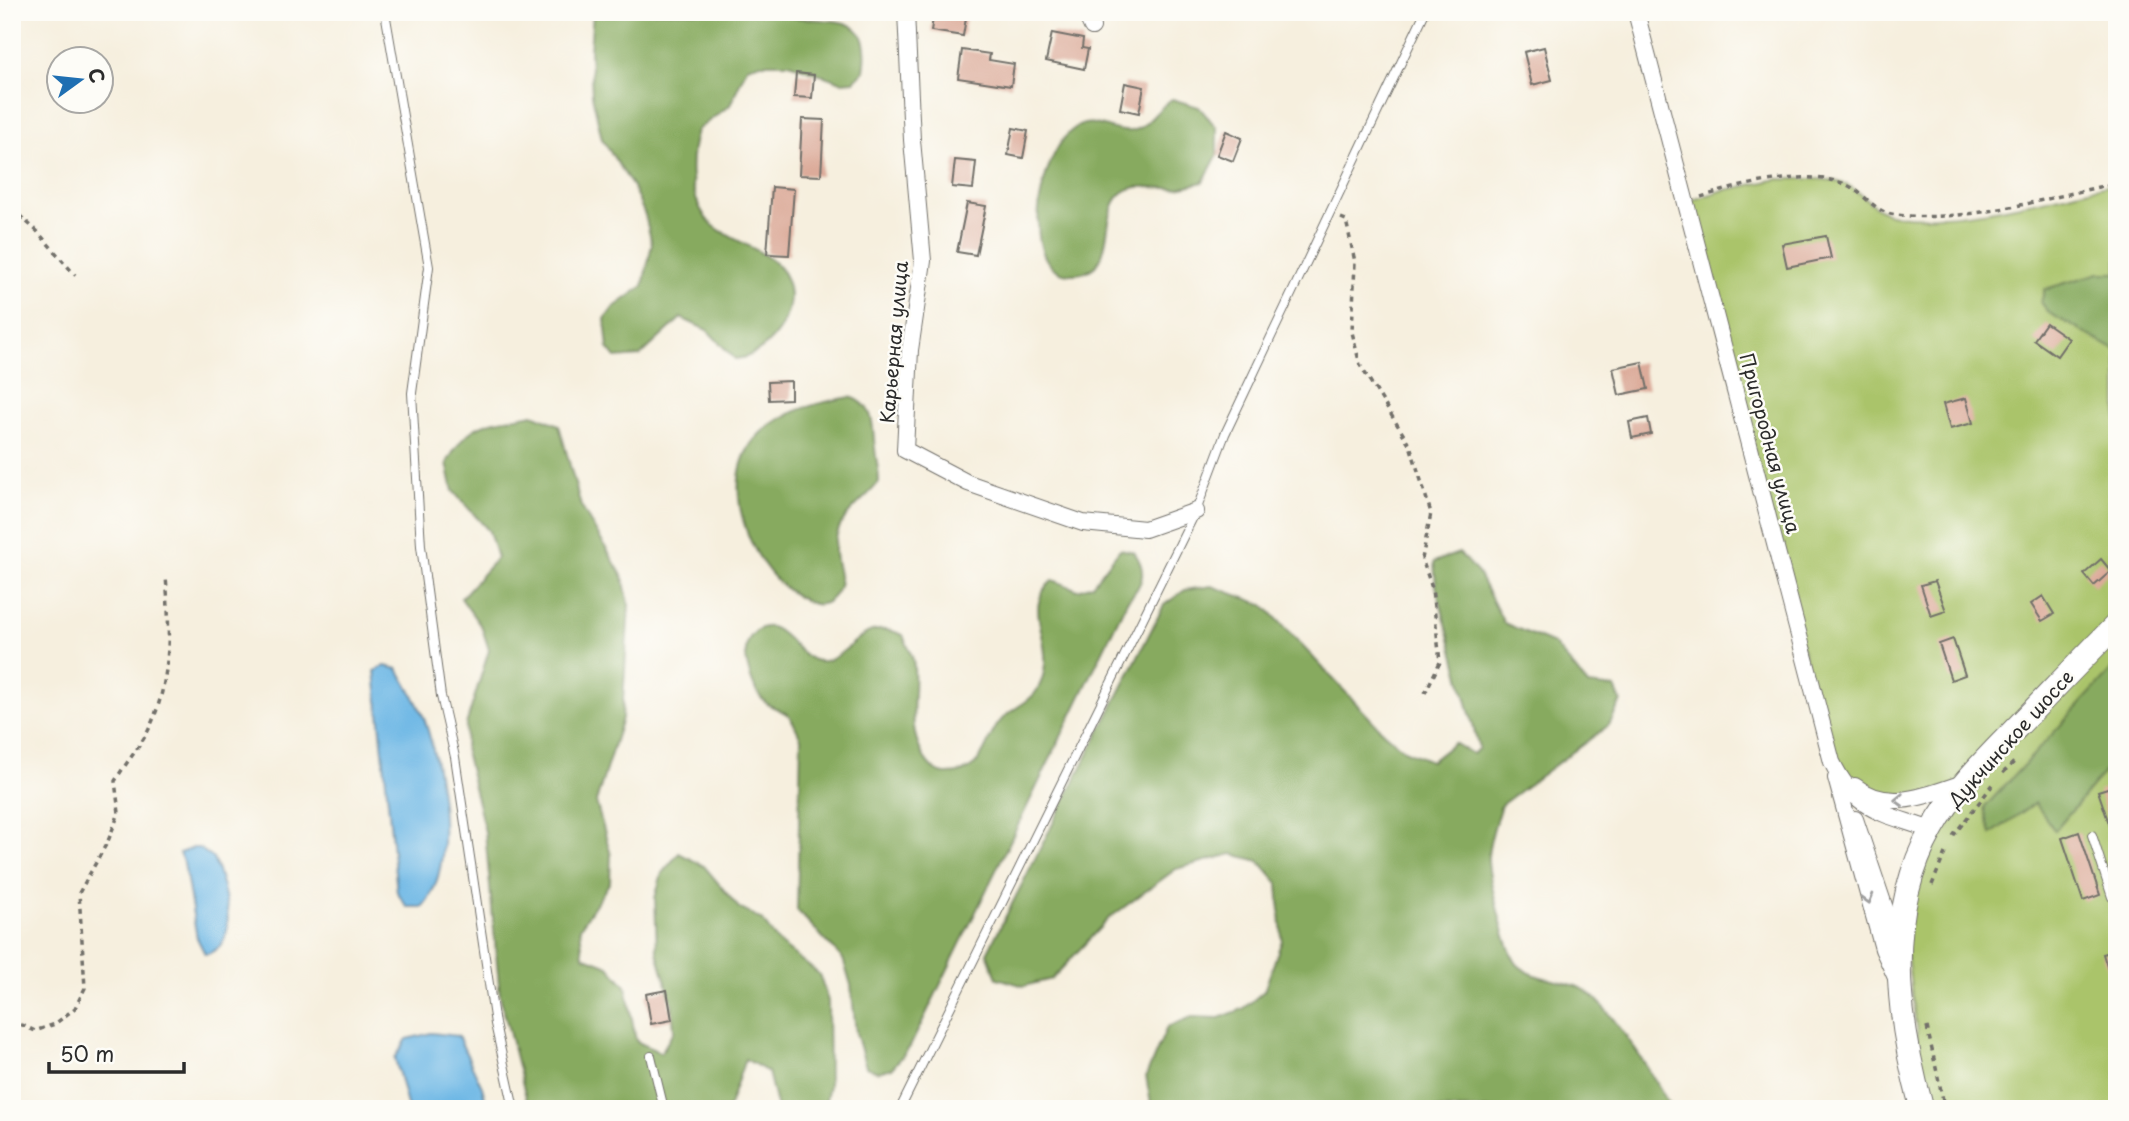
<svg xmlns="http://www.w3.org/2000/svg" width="2129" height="1121" font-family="'Playpen Sans',sans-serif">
	<rect width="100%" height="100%" fill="#fdfcf7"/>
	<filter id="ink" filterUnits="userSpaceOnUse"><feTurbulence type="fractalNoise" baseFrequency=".0143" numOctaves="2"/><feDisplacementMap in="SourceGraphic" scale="14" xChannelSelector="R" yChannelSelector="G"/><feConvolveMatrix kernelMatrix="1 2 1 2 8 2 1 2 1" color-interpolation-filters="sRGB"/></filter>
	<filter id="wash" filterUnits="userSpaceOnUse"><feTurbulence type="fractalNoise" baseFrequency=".00686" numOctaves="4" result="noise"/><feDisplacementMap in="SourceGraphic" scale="28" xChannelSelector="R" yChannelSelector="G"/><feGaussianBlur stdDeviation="1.57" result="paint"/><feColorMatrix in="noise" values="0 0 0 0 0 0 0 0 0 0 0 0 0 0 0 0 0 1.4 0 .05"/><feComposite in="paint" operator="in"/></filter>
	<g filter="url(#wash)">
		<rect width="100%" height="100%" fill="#f6efde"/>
		<!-- green -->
		<path fill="#aac46b" stroke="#6a784b" stroke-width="2" d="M1779,179C1800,180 1827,176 1847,185C1866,194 1874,213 1896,215C1970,223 2045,198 2117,183V1109H1926L1903,922L1950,803L1931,794L1869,796L1832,762L1686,202L1721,191Z"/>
		<!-- forest -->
		<path fill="#87aa5f" stroke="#596a45" stroke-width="2" d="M593,12H775C815,30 876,0 864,71L854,81L841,82L789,63H761L747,67L730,105L697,130C689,158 688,193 706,218C720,237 759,246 778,266C809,299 774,356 735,359L707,330L681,318L640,356L616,358L608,348L605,319L613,308L643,286L652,244L645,215L633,187L602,139L592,95L590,50Z
			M1172,99L1199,107L1217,128V156L1203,182C1194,184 1185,187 1177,188C1159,190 1135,180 1120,195C1098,218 1119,273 1073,274C1016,276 1038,152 1075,128C1094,115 1112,134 1131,131C1148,128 1158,107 1172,99Z
			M2099,273H2117V351L2049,313L2041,302L2045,289Z
			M851,397C876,406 872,426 875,448C876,460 879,470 879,482C862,505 834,515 835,551C835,569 848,585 830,600C823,606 814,605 806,601C754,579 715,486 755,439C777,412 818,402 851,397Z
			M533,414L559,425L581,506L623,577L629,605L622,718L596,802L611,855L610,882L580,928L583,956L609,966L626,986L636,1041L661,1053L674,1031L672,1003L657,952L655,898L662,873L679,853L704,866L739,908L762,920L778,942L819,974L828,1001L829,1085L824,1109H777L768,1072L745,1059L728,1109H529L500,996L485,832L465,751L466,725L489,650L482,628L461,598L497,558L489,531L453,491L447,463C470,419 488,423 533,414Z
			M1120,549L1134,552C1148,571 1143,585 1127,601L910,1047L892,1068L878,1072L866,1067L856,1033L851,985L843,959L797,910L801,738C797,732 794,720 788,715C783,711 775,708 769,705C756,697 750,677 747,664C745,652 745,642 753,634C780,607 796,665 823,661C853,657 859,615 903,635C906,643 911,652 913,660C918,685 908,716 918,744C922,756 932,773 945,774C984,775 982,747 998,724C1014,701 1041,707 1045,664C1048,632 1023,605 1053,580L1078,590L1092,585Z
			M1459,553L1478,573L1504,623L1554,644L1588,685L1615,688L1621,701L1609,725L1501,805C1496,821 1489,840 1488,857C1487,872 1507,955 1518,965C1540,985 1574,976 1595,998C1618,1021 1657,1080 1671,1109H1157L1151,1104L1146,1076L1167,1027L1192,1017L1219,1018L1243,1009L1264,991L1282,940L1278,883L1259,861L1232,854L1176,869L1108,919L1052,979L1024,986L997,978L987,953L1164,605L1185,590L1212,586L1264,605L1383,732L1404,750L1431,761L1454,743L1473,754L1479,748L1436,586L1434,562Z
			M2117,664V757L2055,831L2035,803L1991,834L1984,808Z"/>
		<!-- water -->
		<path fill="#6db7e5" stroke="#4c7188" stroke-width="2" d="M385,666L398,669C407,685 419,703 425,721C441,769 458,868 422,907H407L397,892L375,671Z
			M193,848H199L213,858C223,882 244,947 205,954L197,938L184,863L179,853Z
			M431,1033L458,1036L482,1087L488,1109H408L395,1058L407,1039Z"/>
		<g id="blocks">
			<!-- building -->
			<path fill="#dcab9a" d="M934,12H967L963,36L931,31Z
				M1052,33L1083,39L1082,48L1088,49L1084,69L1046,61Z
				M1544,47L1552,80L1532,85L1524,52Z
				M962,50L990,54L989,60L1014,64L1011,86L958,78Z
				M796,73L814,75L812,98L794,97Z
				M1125,83L1144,87L1139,113L1120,109Z
				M802,119L824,120L821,176L799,175Z
				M1013,128L1028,131L1023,158L1008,155Z
				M1226,131L1242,138L1233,161L1217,155Z
				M955,160L976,162L973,189L952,187Z
				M772,187L794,189L789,255L767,254Z
				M967,203L986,206L976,255L957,252Z
				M1826,236L1831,258L1787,267L1782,244Z
				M2046,323L2069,339L2057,356L2034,340Z
				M1642,362L1648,389L1619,395L1613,368Z
				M791,381V399L769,400L768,382Z
				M1966,398L1973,423L1950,429L1943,404Z
				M1648,418L1651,434L1632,438L1629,422Z
				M2101,559L2111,571L2094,586L2084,574Z
				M1935,581L1946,611L1931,616L1921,585Z
				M2043,596L2054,614L2042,621L2031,604Z
				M1953,639L1965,675L1951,680L1939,644Z
				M2117,785V844H2116L2098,791Z
				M2079,832L2100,895L2083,901L2062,838Z
				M2117,950V995H2116L2103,954Z
				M667,990L672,1020L651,1024L646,994Z"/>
		</g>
	</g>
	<g filter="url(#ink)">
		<use href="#blocks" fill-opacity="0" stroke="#72706a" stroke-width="2"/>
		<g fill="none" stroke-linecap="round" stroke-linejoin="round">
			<!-- lane casing -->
			<g stroke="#72706a" stroke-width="10">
				<path id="lane" d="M385,12L429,267L412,393L421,546L441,696L455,757L495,1024L514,1109
					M2092,835L2112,897
					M651,1056L664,1109
					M900,1109L1196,511L1225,434L1425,12"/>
			</g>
			<!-- street casing -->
			<g stroke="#72706a" stroke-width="18">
				<path id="street" d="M906,12L912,140L923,261L910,350L905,450L968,483L1083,523L1145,529L1196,511
					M1085,12L1092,27
					M1636,12L1832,762C1857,813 1882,812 1931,830
					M1836,778L1883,949L1897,980
					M1855,786C1889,813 1927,795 1963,783
					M1855,819L1897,944"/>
			</g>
			<!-- secondary casing -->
			<g stroke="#72706a" stroke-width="25">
				<path id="secondary" d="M1922,1109C1897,1018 1883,915 1932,829C1954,790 1986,759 2017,727C2050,693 2083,658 2117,624"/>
			</g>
			<!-- path -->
			<path stroke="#72706a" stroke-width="3.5" stroke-dasharray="5 5" stroke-linecap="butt" d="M1701,197C1739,185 1809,168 1847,185C1866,194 1874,213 1897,215C1970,223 2045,198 2117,183
				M12,209L37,231L75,275
				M1341,218L1346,220L1355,262L1352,332L1360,365L1410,445L1431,513L1422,559L1432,588L1440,662L1425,693
				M2003,773L2015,761
				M1953,836L1995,782
				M1932,885L1945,853
				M12,1020L35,1031L55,1024L75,1008L85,988L79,893L108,841L119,813L115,781C125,764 139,748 148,731C172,682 170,629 166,576
				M1927,1027L1945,1109"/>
			<!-- lane -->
			<use href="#lane" stroke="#fff" stroke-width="8"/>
			<!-- street -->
			<use href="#street" stroke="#fff" stroke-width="16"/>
			<!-- secondary -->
			<use href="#secondary" stroke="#fff" stroke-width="23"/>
		</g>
		<!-- one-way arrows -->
		<defs><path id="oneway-chevron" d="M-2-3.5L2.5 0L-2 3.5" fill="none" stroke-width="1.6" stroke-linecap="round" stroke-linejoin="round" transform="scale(1.75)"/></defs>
		<g stroke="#a0a0a0">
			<use href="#oneway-chevron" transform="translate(1899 800) rotate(178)"/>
			<use href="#oneway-chevron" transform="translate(1868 899) rotate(74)"/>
		</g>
	</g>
	<g text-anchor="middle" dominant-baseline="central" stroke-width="5" stroke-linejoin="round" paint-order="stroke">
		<!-- street labels -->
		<g font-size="19" fill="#2b2b2b" stroke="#fdfcf7">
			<text transform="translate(893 342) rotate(-85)">Карьерная улица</text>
			<text transform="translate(1771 443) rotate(75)">Пригородная улица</text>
			<text transform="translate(2010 738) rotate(-48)">Дукчинское шоссе</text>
		</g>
	</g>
	<!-- margin -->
	<rect width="2129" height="1121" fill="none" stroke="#fdfcf7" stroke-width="42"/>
	<!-- north arrow -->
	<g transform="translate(80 80) rotate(75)"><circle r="33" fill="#fdfcf7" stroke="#a9a8a5" stroke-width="2"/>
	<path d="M0-5L12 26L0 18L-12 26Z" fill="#1f6fb2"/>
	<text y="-10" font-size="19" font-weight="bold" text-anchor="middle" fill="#2b2b2b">С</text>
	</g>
	<!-- scale -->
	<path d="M49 1062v10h135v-10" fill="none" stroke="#2b2b2b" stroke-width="3.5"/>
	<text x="60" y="1062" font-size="21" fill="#2b2b2b" stroke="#fdfcf7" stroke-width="5" paint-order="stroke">50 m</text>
</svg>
